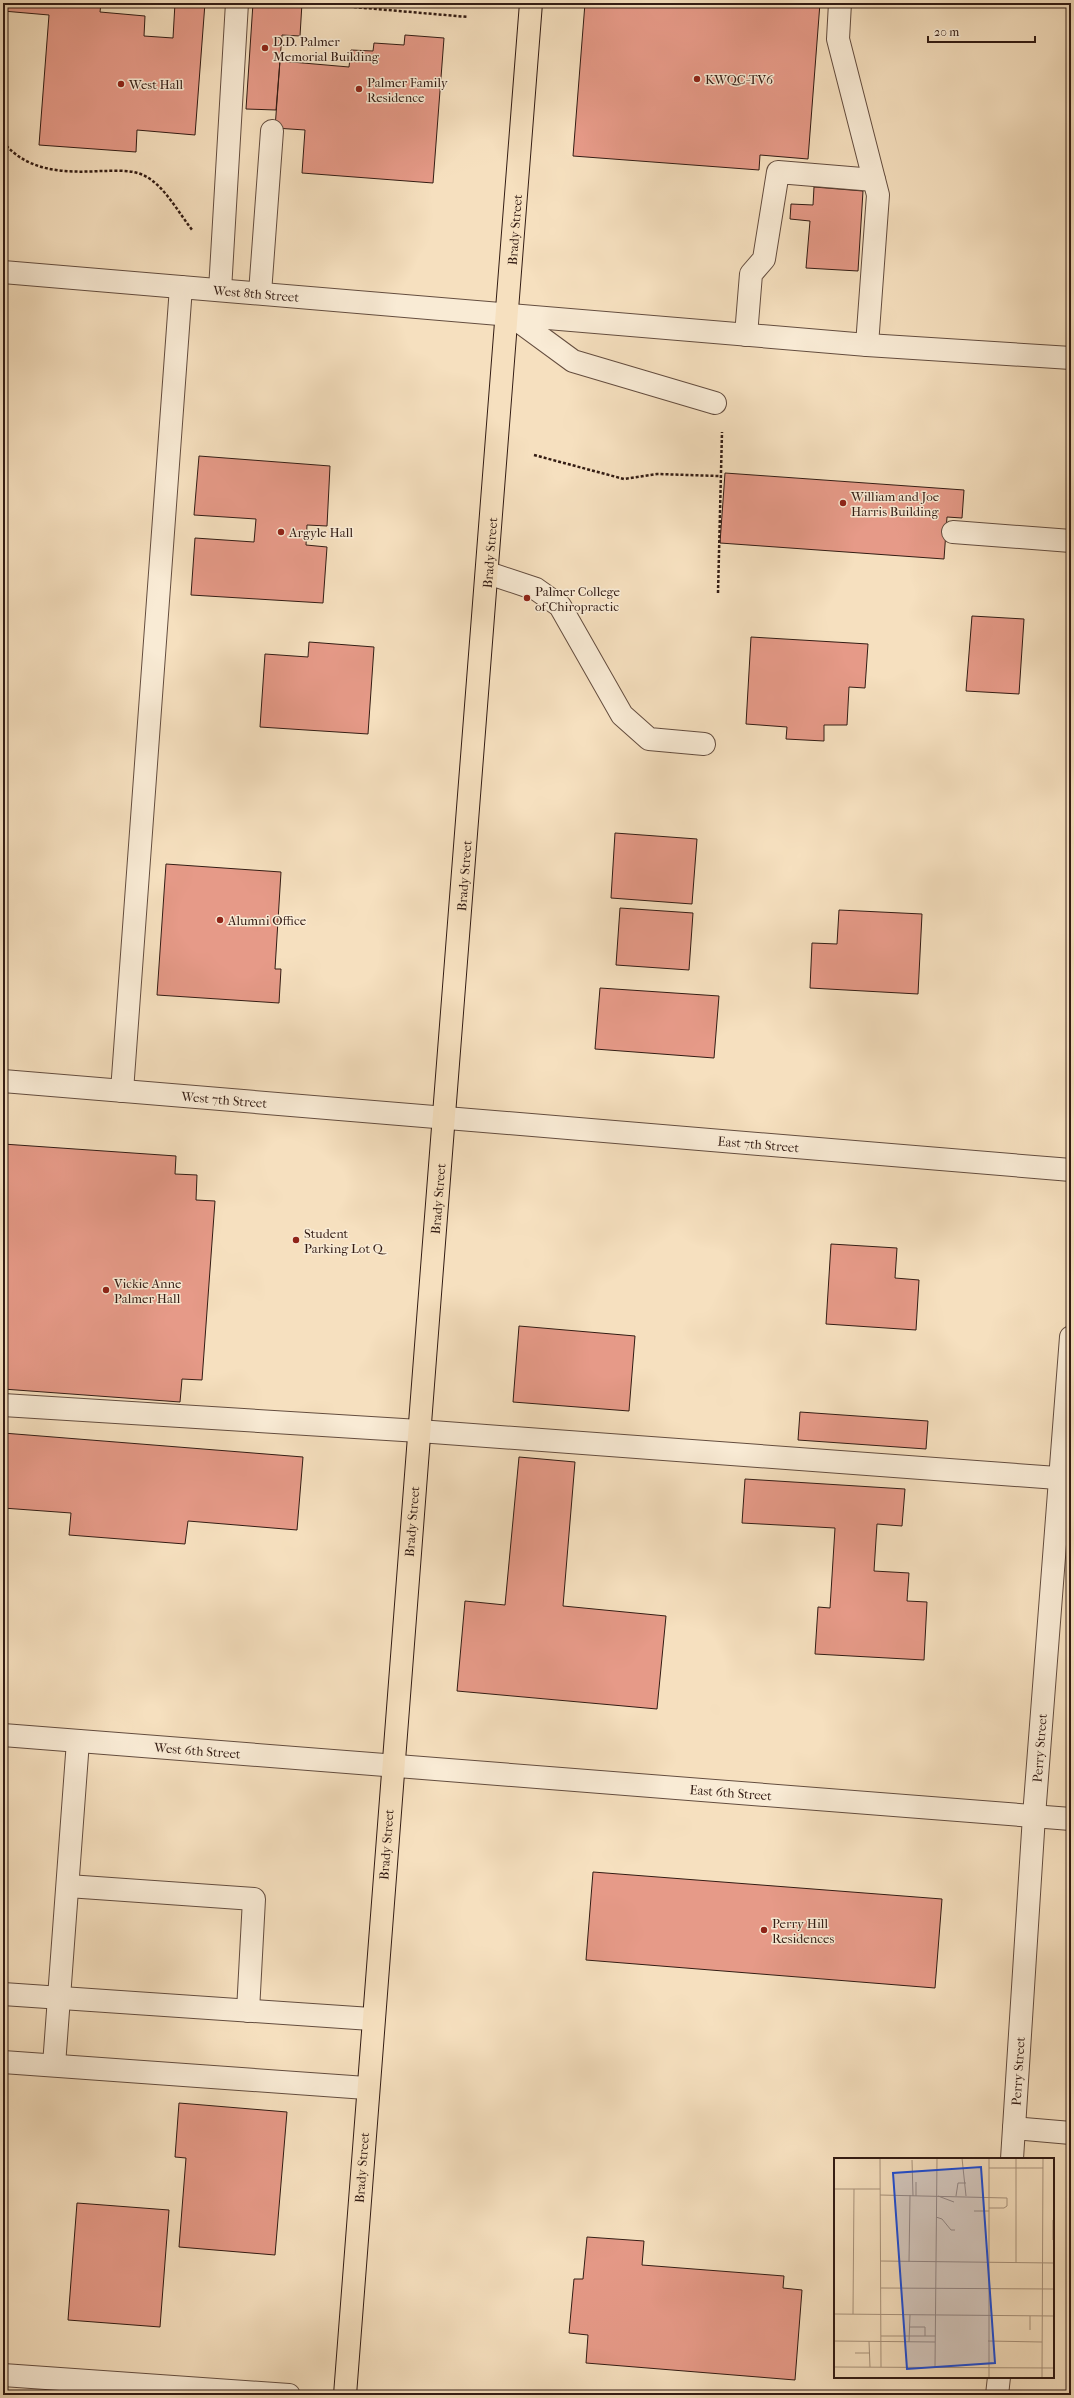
<svg xmlns="http://www.w3.org/2000/svg" width="1074" height="2398" font-family="'IM FELL French Canon',serif">
	<rect width="100%" height="100%" fill="#f6e0bf"/>
	<filter id="stains"><feTurbulence type="fractalNoise" baseFrequency=".005" numOctaves="4"/><feColorMatrix values="0 0 0 0 .2 0 0 0 0 .09 0 0 0 0 .02 0 0 0 .5 -.17"/></filter>
	<radialGradient id="worn" r=".72"><stop offset=".6" stop-color="#630" stop-opacity="0"/><stop offset="1" stop-color="#630" stop-opacity=".3"/></radialGradient>
	<!-- building -->
	<path fill="#e69a88" stroke="#331c14" d="M3,3H101L100,12L145,16L144,36L173,38L175,3H205L195,135L137,130L136,152L39,145L49,15L3,11Z
		M253,3H302L300,36L282,35L276,110L246,109Z
		M585,3H820L808,159L760,155L759,170L573,156Z
		M405,35L444,38L433,183L302,173L305,130L275,128L280,61L349,67L351,50L373,51L374,43L404,45Z
		M814,187L863,191L858,271L806,268L810,221L790,219L791,204L813,205Z
		M199,456L330,466L327,526L307,525L306,545L327,547L323,603L191,595L195,538L254,542L256,519L194,515Z
		M725,473L964,490L962,518L947,517L944,559L720,543Z
		M972,616L1024,619L1019,694L966,691Z
		M751,637L868,644L865,688L849,687L847,725H824V741L786,739L787,727L746,724Z
		M309,642L374,647L368,734L260,727L265,654L308,657Z
		M615,833L697,839L692,904L611,898Z
		M166,864L281,872L275,969H281L279,1003L157,995Z
		M620,908L693,913L689,970L616,965Z
		M839,910L922,914L918,994L810,988L812,943L837,944Z
		M600,988L719,996L714,1058L595,1049Z
		M3,1144L176,1156L175,1174L197,1175L196,1200L215,1201L202,1380L182,1379L180,1402L3,1389Z
		M831,1244L897,1248L895,1278L919,1280L916,1330L826,1324Z
		M519,1326L635,1336L629,1411L513,1402Z
		M800,1412L928,1421L926,1449L798,1440Z
		M3,1433L303,1457L297,1530L188,1521L185,1544L69,1535L71,1513L3,1508Z
		M519,1457L575,1462L563,1606L666,1616L657,1709L457,1691L465,1601L505,1605Z
		M745,1479L905,1489L902,1526L877,1524L874,1571L909,1573L907,1601L927,1602L924,1660L815,1654L818,1607L830,1608L835,1528L742,1523Z
		M593,1872L942,1899L935,1988L586,1960Z
		M179,2103L287,2112L275,2255L179,2247L186,2158L175,2157Z
		M77,2203L169,2210L160,2327L68,2320Z
		M587,2237L644,2241L642,2265L784,2276L783,2288L802,2290L795,2380L586,2363L588,2335L569,2333L574,2279H583Z"/>
	<g fill="none" stroke-linecap="round" stroke-linejoin="round">
		<!-- minor casing -->
		<g stroke="#644d3f" stroke-width="24">
			<g id="minor">
				<path d="M840,3L838,39L878,195L867,345"/>
				<path id="s1" d="M3,272L867,345L1071,358"/>
				<path d="M220,290L237,3"/>
				<path d="M260,293L272,131"/>
				<path d="M509,314L573,361L715,403"/>
				<path d="M746,335L751,274L764,259L778,172L874,180"/>
				<path d="M953,532L1071,541"/>
				<path d="M488,573L536,589L560,606L622,715L649,739L704,744"/>
				<path id="s2" d="M3,1081L1071,1170"/>
				<path d="M122,1091L181,287"/>
				<path d="M3,1405L419,1431L1071,1479"/>
				<path id="s3" d="M3,1735L1071,1819"/>
				<path d="M68,1886L254,1899L248,2011"/>
				<path d="M3,1994L371,2019"/>
				<path d="M3,2062L366,2088"/>
				<path d="M54,2065L78,1741"/>
				<path d="M1014,2128L1071,2133"/>
				<path id="s4" d="M1012,2159L1034,1816L1071,1337"/>
				<path d="M3,2375L289,2395"/>
				<path d="M997,2395L999,2377"/>
			</g>
		</g>
		<!-- highway casing -->
		<g stroke="#331c14" stroke-width="24">
			<g id="highway">
				<path id="s5" d="M345,2395C401,1597 474,801 531,3"/>
			</g>
		</g>
		<!-- path -->
		<path stroke="#331c14" stroke-width="2.5" stroke-dasharray="3 2" stroke-linecap="butt" d="M319,4L468,17
			M3,142C28,172 64,173 101,171C115,171 132,169 145,176C164,185 180,215 193,231
			M534,455L624,479L657,474L719,476
			M718,593L722,432"/>
		<!-- minor -->
		<use href="#minor" stroke="#f9ebd5" stroke-width="22"/>
		<!-- highway -->
		<use href="#highway" stroke="#f6e0bf" stroke-width="22"/>
	</g>
	<!-- markers -->
	<g fill="#8f2418" stroke="#f9ebd5" stroke-width="1.5">
		<circle cx="265" cy="48" r="4"/>
		<circle cx="697" cy="79" r="4"/>
		<circle cx="121" cy="84" r="4"/>
		<circle cx="359" cy="89" r="4"/>
		<circle cx="843" cy="503" r="4"/>
		<circle cx="281" cy="532" r="4"/>
		<circle cx="527" cy="598" r="4"/>
		<circle cx="220" cy="920" r="4"/>
		<circle cx="296" cy="1240" r="4"/>
		<circle cx="106" cy="1290" r="4"/>
		<circle cx="764" cy="1930" r="4"/>
	</g>
	<g text-anchor="middle" dominant-baseline="central" stroke-width="3" stroke-linejoin="round" paint-order="stroke">
		<!-- poi labels -->
		<g font-size="13" fill="#331c14" stroke="#f9ebd5" text-anchor="start">
			<text x="273" y="41">D.D. Palmer<tspan x="273" dy="15">Memorial Building</tspan></text>
			<text x="705" y="79">KWQC-TV6</text>
			<text x="367" y="82">Palmer Family<tspan x="367" dy="15">Residence</tspan></text>
			<text x="129" y="84">West Hall</text>
			<text x="851" y="496">William and Joe<tspan x="851" dy="15">Harris Building</tspan></text>
			<text x="289" y="532">Argyle Hall</text>
			<text x="535" y="591">Palmer College<tspan x="535" dy="15">of Chiropractic</tspan></text>
			<text x="228" y="920">Alumni Office</text>
			<text x="304" y="1233">Student<tspan x="304" dy="15">Parking Lot Q</tspan></text>
			<text x="114" y="1283">Vickie Anne<tspan x="114" dy="15">Palmer Hall</tspan></text>
			<text x="772" y="1923">Perry Hill<tspan x="772" dy="15">Residences</tspan></text>
		</g>
		<!-- street labels -->
		<g font-size="13" fill="#331c14" stroke="#f9ebd5">
			<text stroke="none"><textPath href="#s5" startOffset="2172">Brady Street</textPath></text>
			<text stroke="none"><textPath href="#s1" startOffset="254">West 8th Street</textPath></text>
			<text stroke="none"><textPath href="#s5" startOffset="1848">Brady Street</textPath></text>
			<text stroke="none"><textPath href="#s5" startOffset="1524">Brady Street</textPath></text>
			<text stroke="none"><textPath href="#s2" startOffset="222">West 7th Street</textPath></text>
			<text stroke="none"><textPath href="#s2" startOffset="758">East 7th Street</textPath></text>
			<text stroke="none"><textPath href="#s5" startOffset="1200">Brady Street</textPath></text>
			<text stroke="none"><textPath href="#s5" startOffset="876">Brady Street</textPath></text>
			<text stroke="none"><textPath href="#s4" startOffset="412">Perry Street</textPath></text>
			<text stroke="none"><textPath href="#s3" startOffset="195">West 6th Street</textPath></text>
			<text stroke="none"><textPath href="#s3" startOffset="730">East 6th Street</textPath></text>
			<text stroke="none"><textPath href="#s5" startOffset="552">Brady Street</textPath></text>
			<text stroke="none"><textPath href="#s4" startOffset="88">Perry Street</textPath></text>
			<text stroke="none"><textPath href="#s5" startOffset="228">Brady Street</textPath></text>
		</g>
	</g>
	<!-- overview -->
	<g transform="translate(834 2158)">
		<rect width="220" height="220" fill="#f6e0bf"/>
		<path fill="none" stroke="#a8927b" stroke-width="1" d="M46,0L47,209M128,0L132,38M78,2L79,38M155,10H209M0,31H46M46,37L173,40V48L170,50H155M82,38V24M104,38L120,44M122,38L124,25H132M140,53H155M102,59L108,61L117,72H121M219,82V62M46,103L220,105M75,104L76,37M182,105V0M47,130L220,131M0,156L220,158M19,156L20,31M76,169H91V178M196,172V158M47,178H101M0,183L101,184M35,183L36,209M154,183L208,184M75,184L76,157M21,195H36M0,209L220,210M101,209L103,0M155,219V0M208,220L209,0"/>
		<path fill="#1d4ed8" fill-opacity="0.15" stroke="#1d4ed8" stroke-width="2" d="M147,9L161,205L73,211L59,15Z"/>
		<rect width="220" height="220" fill="none" stroke="#331c14" stroke-width="2"/>
	</g>
	<!-- margin -->
	<rect width="1074" height="2398" fill="none" stroke="#f6e0bf" stroke-width="16"/>
	<rect x="4" y="4" width="1066" height="2390" fill="none" stroke="#331c14" stroke-width="2"/>
	<rect x="8" y="8" width="1058" height="2382" fill="none" stroke="#331c14"/>
	<!-- scale -->
	<path d="M928 36v6h107v-6" fill="none" stroke="#331c14" stroke-width="2"/>
	<text x="934" y="36" font-size="12" fill="#331c14" stroke="#f9ebd5" stroke-width="3" paint-order="stroke">20 m</text>
	<rect width="100%" height="100%" filter="url(#stains)"/>
	<rect width="100%" height="100%" fill="url(#worn)"/>
</svg>
